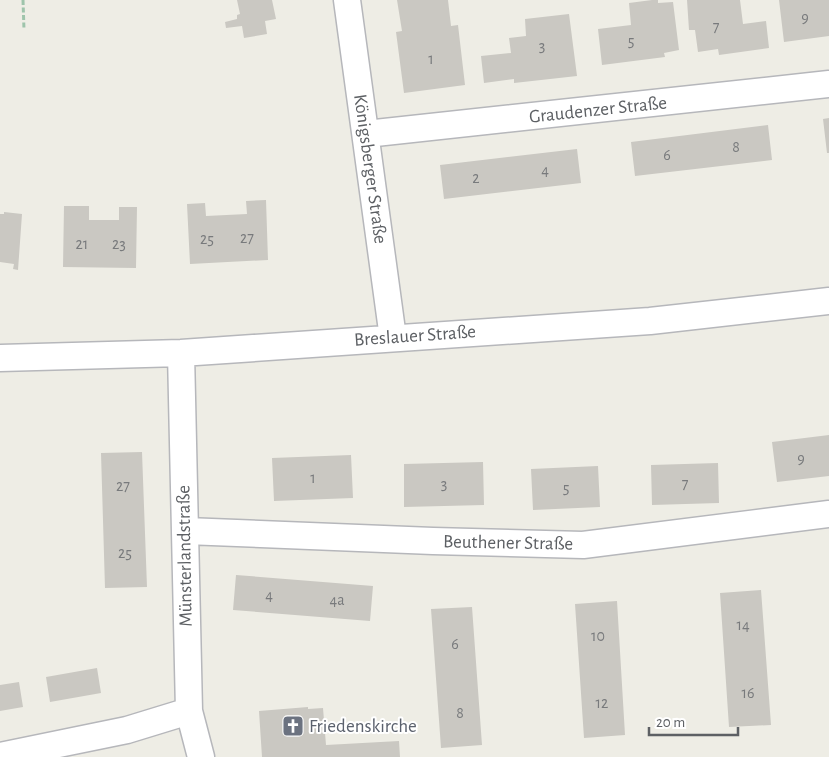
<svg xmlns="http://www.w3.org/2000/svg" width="829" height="757" font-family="'Alegreya Sans',sans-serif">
	<rect width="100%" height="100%" fill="#eeede5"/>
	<!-- building -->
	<path fill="#cac8c2" d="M237,0H272L276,19L265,21L267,34L244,38L242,26L226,28L225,22L237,19V15L240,14Z
		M397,0H448L451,26L458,25L465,85L404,93L396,32L402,31Z
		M652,0H658V3L673,2L679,50L664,53L665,57L602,65L598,29L631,25L629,3Z
		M687,0H740L743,24L766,21L769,48L719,55L718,49L698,52L695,30H689Z
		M779,0H829V36L784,42Z
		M569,14L577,76L514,83V79L484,83L481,56L511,53L509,38L526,36L525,19Z
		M829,118V153H827L823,119Z
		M768,125L772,160L635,176L631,142Z
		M577,149L581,183L444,199L440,165Z
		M266,200L268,260L190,264L187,204L205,203L206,216L247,214L246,201Z
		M64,206H89V220H119V207H137L136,268L63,267Z
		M4,212L22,214L18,270L13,269L14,264L0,262V214H4Z
		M829,435V476L777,482L772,442Z
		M142,452L147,587L105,588L101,453Z
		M351,455L353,498L274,501L272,458Z
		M483,462L484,505L404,507V464Z
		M718,463L719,503L652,505L651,465Z
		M598,466L600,507L533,510L531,469Z
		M236,575L373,586L370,621L233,610Z
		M761,590L771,725L729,727L720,593Z
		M617,601L625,735L584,738L575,604Z
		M472,607L482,745L441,748L431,609Z
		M97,668L101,693L50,702L46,677Z
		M19,682L23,707L0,711V685Z
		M308,707V709L323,708L326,745L399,741L400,757H262L259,711Z"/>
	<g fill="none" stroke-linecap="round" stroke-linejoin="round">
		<!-- street casing -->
		<g stroke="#b6b7bb" stroke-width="29">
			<path id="street" d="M347,0L393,338
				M366,134L829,84
				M181,353L189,711L201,757
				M0,358L181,353L650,321L829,301
				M186,531L433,541L583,545L829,514
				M0,756L127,730L189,711"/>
		</g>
		<!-- path -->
		<path stroke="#9ec4ab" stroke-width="3" stroke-dasharray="5 2.5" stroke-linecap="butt" d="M23,0L24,30"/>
		<!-- street -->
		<use href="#street" stroke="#fff" stroke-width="26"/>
	</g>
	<!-- icons -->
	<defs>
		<g id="church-square" transform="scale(1.125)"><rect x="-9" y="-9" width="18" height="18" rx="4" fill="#6b7280" stroke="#fff"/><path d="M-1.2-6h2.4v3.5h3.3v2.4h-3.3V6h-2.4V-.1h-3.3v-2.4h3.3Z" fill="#fff"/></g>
	</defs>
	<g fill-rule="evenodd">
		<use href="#church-square" x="293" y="726"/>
	</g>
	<g text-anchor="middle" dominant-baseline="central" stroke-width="4" stroke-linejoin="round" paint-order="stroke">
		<!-- number labels -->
		<g font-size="16" fill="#787a7c">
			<text x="805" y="18">9</text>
			<text x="716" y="27">7</text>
			<text x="631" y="41">5</text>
			<text x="542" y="46">3</text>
			<text x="431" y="59">1</text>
			<text x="736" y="147">8</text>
			<text x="667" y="155">6</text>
			<text x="545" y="170">4</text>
			<text x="476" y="178">2</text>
			<text x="247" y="238">27</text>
			<text x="207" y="239">25</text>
			<text x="82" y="244">21</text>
			<text x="119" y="244">23</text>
			<text x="801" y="459">9</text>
			<text x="313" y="478">1</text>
			<text x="444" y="484">3</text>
			<text x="685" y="484">7</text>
			<text x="123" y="486">27</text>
			<text x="566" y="488">5</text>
			<text x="125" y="553">25</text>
			<text x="269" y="595">4</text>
			<text x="337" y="600">4a</text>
			<text x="743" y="625">14</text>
			<text x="598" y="636">10</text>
			<text x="455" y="644">6</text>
			<text x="748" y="693">16</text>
			<text x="602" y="703">12</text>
			<text x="460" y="713">8</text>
		</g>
		<!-- street labels -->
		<g font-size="19" fill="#5d6064" stroke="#fff">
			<text transform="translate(598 110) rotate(-6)">Graudenzer Straße</text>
			<text transform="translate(370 169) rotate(82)">Königsberger Straße</text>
			<text transform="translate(415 336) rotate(-4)">Breslauer Straße</text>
			<text transform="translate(508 543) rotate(1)">Beuthener Straße</text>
			<text transform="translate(185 556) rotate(-91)">Münsterlandstraße</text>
		</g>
		<!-- worship labels -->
		<g font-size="19" fill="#5b616d" stroke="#fff" text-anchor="start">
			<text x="309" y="726">Friedenskirche</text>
		</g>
	</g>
	<!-- scale -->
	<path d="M649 727v8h89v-8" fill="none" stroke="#5d6064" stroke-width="2.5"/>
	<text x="656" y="727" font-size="15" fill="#5d6064" stroke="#ffffff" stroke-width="4" paint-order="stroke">20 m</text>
</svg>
